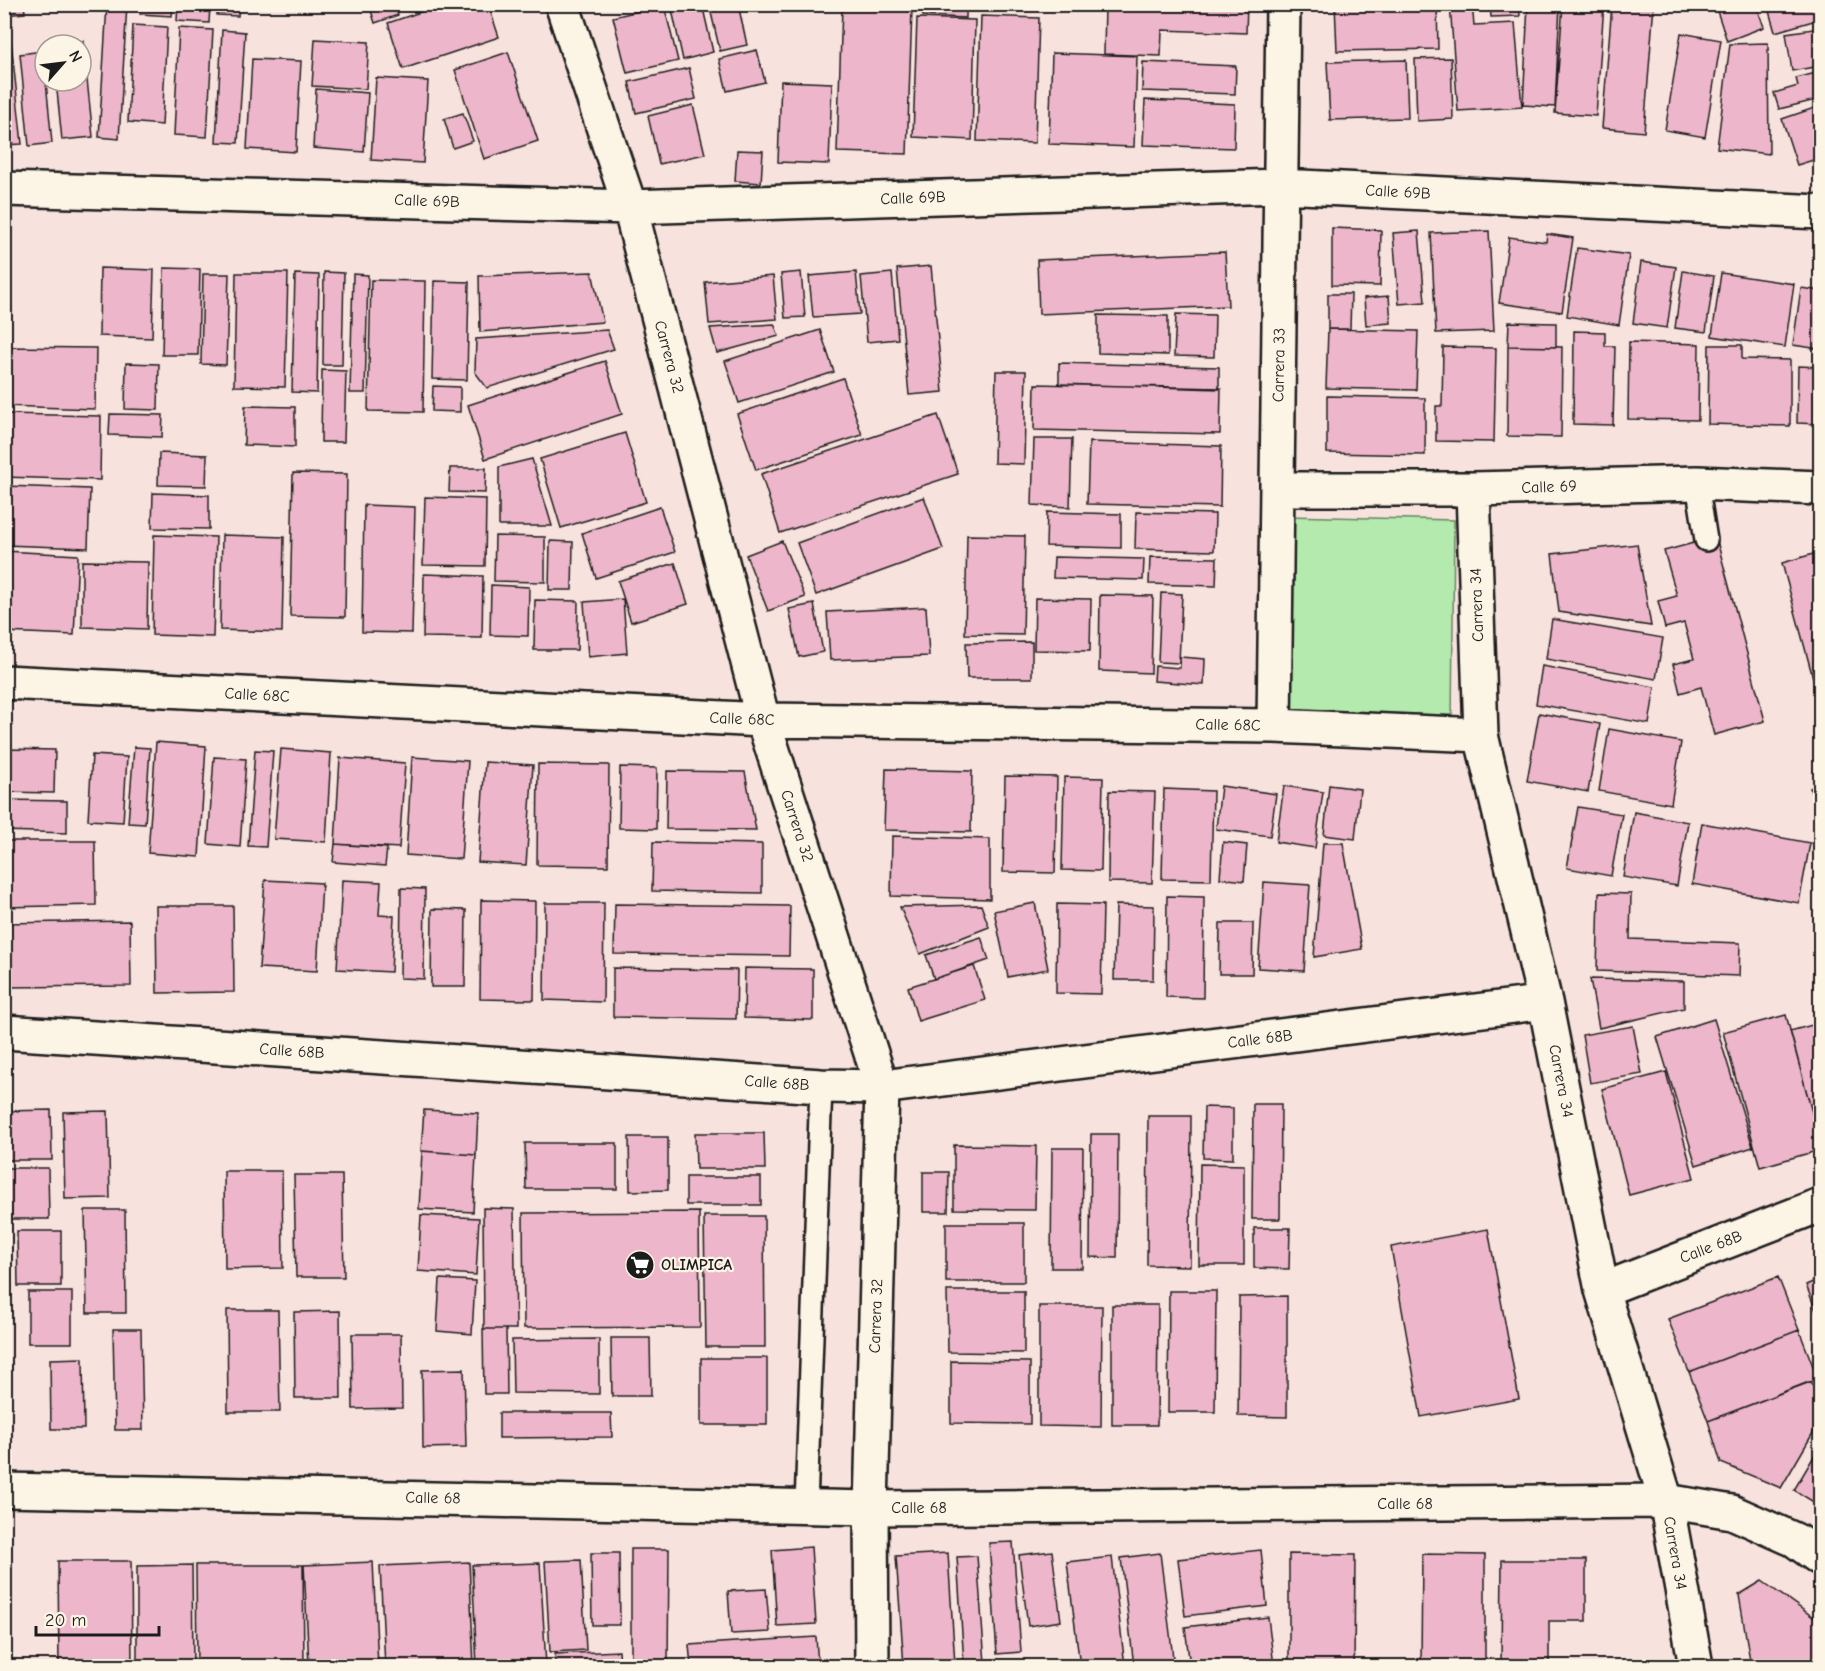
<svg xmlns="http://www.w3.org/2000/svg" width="1825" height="1671" font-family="'Comic Neue',sans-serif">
	<rect width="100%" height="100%" fill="#f8e2dd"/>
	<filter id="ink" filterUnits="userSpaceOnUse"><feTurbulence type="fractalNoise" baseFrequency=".0167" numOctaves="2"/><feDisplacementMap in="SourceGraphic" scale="12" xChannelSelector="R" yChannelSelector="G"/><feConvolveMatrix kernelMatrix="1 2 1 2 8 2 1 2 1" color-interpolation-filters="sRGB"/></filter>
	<g filter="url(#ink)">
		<!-- green -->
		<path fill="#b4eaad" stroke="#688364" stroke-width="1.5" d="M1287,516L1454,520L1452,722L1290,712Z"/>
		<!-- building -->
		<path fill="#eeb6ca" stroke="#1c1c1c" stroke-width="1.5" d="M4,4H24L25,13L4,15Z
			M107,4H127L119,139L99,137Z
			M141,4H173L172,16L140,14Z
			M178,4H210L209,23L177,21Z
			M217,4H239L238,16L217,15Z
			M369,4H394L398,15L375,23Z
			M444,4H488L499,37L403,69L388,23Z
			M702,4L713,52L683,60L671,5Z
			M709,4H738L747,45L720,51Z
			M923,4H966V18L923,16Z
			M1105,4H1247L1246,33L1162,30L1161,56L1104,54Z
			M1335,4H1437L1438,49L1337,51Z
			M1450,4H1472L1474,25L1515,23L1522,107L1458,111Z
			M1490,4H1519L1520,16L1491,17Z
			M1528,4H1560L1555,107L1523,105Z
			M1563,4H1604L1596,116L1555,113Z
			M1612,4H1654L1644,132L1602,128Z
			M1726,4H1756L1764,27L1727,41L1716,8Z
			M1767,4H1815L1820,19L1775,32Z
			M664,5L678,61L627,73L613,17Z
			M842,7L912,9L907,154L837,152Z
			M981,16L1039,18L1035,143L977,141Z
			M917,18L975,20L972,140L913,137Z
			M133,25L167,27L162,125L128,122Z
			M179,28L213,30L207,137L174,135Z
			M1820,28V66L1792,71L1786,33Z
			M222,30L245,32L238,143L216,142Z
			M1681,33L1721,40L1705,137L1665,130Z
			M315,39L369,42L366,89L312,86Z
			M11,41L22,144L4,145V42Z
			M83,41L93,137L62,140L56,81H81V45L52,44Z
			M1768,43L1769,154L1717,148L1730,44Z
			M757,50L765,82L727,91L719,59Z
			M43,51L52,143L29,146L20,54Z
			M508,52L538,141L484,159L455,70Z
			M1052,53L1137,56L1134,147L1049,144Z
			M1451,58L1453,119L1417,121L1415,59Z
			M252,59L301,61L296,152L247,149Z
			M1406,60L1408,118L1330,120L1327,62Z
			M1143,62L1236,66L1235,94L1142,91Z
			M689,68L696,99L636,113L629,82Z
			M1820,72V99L1779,109L1774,93L1798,86L1796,78Z
			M376,78L428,81L423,163L371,160Z
			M781,81L832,83L829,164L778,162Z
			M316,89L368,93L364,152L313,148Z
			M1145,100L1235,104L1234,148L1143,145Z
			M693,105L705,154L659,164L648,116Z
			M1820,106V158L1797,165L1782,119Z
			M463,113L473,141L453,148L444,119Z
			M737,150L763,151L761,183L735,181Z
			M1332,228L1381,230L1380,286L1332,285Z
			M1419,231L1425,302L1399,304L1393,233Z
			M1489,231L1494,331L1436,333L1431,233Z
			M1547,234L1573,238L1562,312L1499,303L1509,237L1546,242Z
			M1577,248L1629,255L1619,325L1567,316Z
			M1225,252L1228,306L1039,314L1037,260Z
			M1641,262L1676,267L1667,328L1633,323Z
			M931,266L943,392L909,395L897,269Z
			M100,268L154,270L152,338L99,336Z
			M164,268L200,269L198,355H162Z
			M1683,271L1714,276L1706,332L1675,328Z
			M324,272L344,273L342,365H323Z
			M592,272L603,322L480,332L479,276Z
			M801,272L805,317L785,318L781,274Z
			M856,272L860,314L813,317L809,276Z
			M236,273H288L285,387L234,386Z
			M892,273L898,339L867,342L861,276Z
			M1721,273L1794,284L1785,347L1712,336Z
			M203,274H229L226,365L201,364Z
			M295,274L319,275L317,393L292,392Z
			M353,274L368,275L365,393H350Z
			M773,276L777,319L709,324L705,282Z
			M371,280L425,281L423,412L368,411Z
			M434,281L469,282L467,380L432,379Z
			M1801,288L1820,291V349L1793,345Z
			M1328,294H1351L1350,329H1328Z
			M1389,296L1391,323L1366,325L1364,298Z
			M1176,314L1215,315L1214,357L1174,356Z
			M1098,315L1168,316V355L1098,353Z
			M1509,322L1556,323V347L1508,346Z
			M774,324L779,336L717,353L710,328Z
			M1328,329L1418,331L1416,390L1326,388Z
			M607,330L614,349L487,388L475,372L476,339Z
			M820,330L834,372L739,403L725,361Z
			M1574,331L1605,332V346H1615L1613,425L1573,424Z
			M1629,342L1699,344L1698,420L1628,419Z
			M1709,345H1742V359L1790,360V426L1708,424Z
			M1508,346L1562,347L1561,437L1507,436Z
			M4,347L96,348L95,409L4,406Z
			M1443,347L1496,348L1494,442L1436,441V406H1442Z
			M605,361L622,414L485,459L468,405Z
			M126,363L159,364L158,410L125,409Z
			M1059,363L1219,367V389L1059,384Z
			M1798,366L1820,367V424L1797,423Z
			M322,370L346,371L344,442H321Z
			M996,371H1026L1024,464L994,463Z
			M843,378L862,435L756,470L737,414Z
			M1035,384L1221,388L1220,434L1034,430Z
			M433,386L460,387V412L432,411Z
			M1327,396L1425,398V455L1327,453Z
			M245,406L295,407V447L244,445Z
			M4,414L101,416L100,480L4,477Z
			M110,414L163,415L162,437L109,435Z
			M938,415L958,474L780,533L761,474Z
			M625,433L646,502L561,528L540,459Z
			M1034,439H1072L1070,507L1032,505Z
			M1089,442L1221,446L1220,507L1087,504Z
			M159,453L207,455L206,486L158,485Z
			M532,459L552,526H499V467Z
			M450,468H486L485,493L449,492Z
			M293,473L347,474L345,617L290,616Z
			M4,486L90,489L88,548L4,545Z
			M153,493L209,495V529L152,528Z
			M425,497L486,499L485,566L423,565Z
			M924,497L943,549L816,595L797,543Z
			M364,505L415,507L412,633L362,632Z
			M660,507L675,552L596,578L582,533Z
			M1047,512L1121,514V548L1046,546Z
			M1136,512L1215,514L1214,551L1135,549Z
			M154,535L216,537L213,637L152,635Z
			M222,535L284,537L282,632L220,630Z
			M967,535L1025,536L1023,635L965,634Z
			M495,536L545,537V582L494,581Z
			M1716,537L1765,721L1714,735L1701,687L1680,693L1673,664L1694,659L1684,623L1665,628L1658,601L1677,596L1664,551Z
			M550,541L573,542L572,590H549Z
			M782,541L805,597L768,611L746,555Z
			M1637,544L1651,626L1559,612L1552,554Z
			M4,551L78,555L74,635L4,632Z
			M1820,552V704L1782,563Z
			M1054,557L1144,559L1143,580L1053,578Z
			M1150,557L1217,558L1216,586L1149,584Z
			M82,561L148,562L147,629L82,627Z
			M675,563L688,604L631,622L618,581Z
			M424,574L483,576L482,638L423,637Z
			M491,585L529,587L528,636L490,635Z
			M1161,593L1182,594L1179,663L1158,662Z
			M1100,595L1153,596L1151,673L1099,671Z
			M1035,598L1091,599L1090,651L1034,650Z
			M623,599L627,653L588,657L584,602Z
			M535,600L578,601L577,650H534Z
			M814,604L823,652L799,657L789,609Z
			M926,607L929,656L830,660L827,612Z
			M1552,619L1663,638L1656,679L1546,659Z
			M1032,642V678H967L966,643Z
			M1180,657L1205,659L1204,685L1154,681L1155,666L1180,668Z
			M1542,666L1655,687L1649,724L1536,704Z
			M1539,713L1600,724L1588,792L1527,781Z
			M1609,729L1681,742L1671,804L1599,791Z
			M156,742L206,746L199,857L148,853Z
			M134,747L150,748L145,824L128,823Z
			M4,749L55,750L54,793L4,792Z
			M281,749L331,753L326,842L274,839Z
			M255,750L273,751L266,847L248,846Z
			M92,755L127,757L123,822L88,820Z
			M214,757L246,759L240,847L208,844Z
			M412,757L468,761L461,859L406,855Z
			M340,758L405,763L399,848L335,844Z
			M485,762L533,765L526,865L478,862Z
			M538,764L609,765L608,866L537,865Z
			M620,767L657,768L656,829L619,828Z
			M886,769L972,771L971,832L884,830Z
			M667,771L745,772L756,830L666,829Z
			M1005,776L1057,777L1055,873L1003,872Z
			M1064,777L1103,778L1101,871L1062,870Z
			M1820,783V811L1810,788Z
			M1329,785L1360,789L1355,839L1324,835Z
			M1221,786L1276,794L1270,836L1216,829Z
			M1284,786L1323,792L1315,848L1276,842Z
			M1164,789L1213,791L1211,880L1162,879Z
			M1109,791L1155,792L1152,883L1108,882Z
			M4,800L67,801V833L4,831Z
			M1578,807L1622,814L1611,876L1567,868Z
			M1634,812L1688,822L1677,886L1623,877Z
			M1702,823L1810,843L1799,903L1692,884Z
			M892,836L990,839V899L891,896Z
			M4,841H95L96,905L4,907Z
			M653,842L762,844V893L652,891Z
			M1223,842L1247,845L1244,881L1220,878Z
			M1323,843H1343L1362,949L1314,957Z
			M335,844L387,848L385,866L333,862Z
			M265,880L322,883L317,971L259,968Z
			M342,880L381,882L379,915L394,916L391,972L337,969Z
			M1264,882L1310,885L1304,971L1258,968Z
			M401,888L425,889L424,979L400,978Z
			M1599,893L1631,894L1630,939L1740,943L1739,976L1597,971Z
			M1167,896L1204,897L1203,998L1166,997Z
			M481,900L535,901L534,1000L480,999Z
			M545,903H604L603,1002L544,1000Z
			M1035,903L1048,969L1008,977L994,911Z
			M615,904L790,906L789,956L614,954Z
			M1057,904L1103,905L1101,994L1056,993Z
			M981,905L989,927L920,954L900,907Z
			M1116,905L1154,906L1153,980H1114Z
			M156,906H233L234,992L157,993Z
			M432,909L466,910L465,987H431Z
			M130,921L131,986L4,987V923Z
			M1220,923H1253L1252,974H1219Z
			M981,937L989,960L934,979L926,955Z
			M974,966L985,1000L918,1021L908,987Z
			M613,968L737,970L736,1019L613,1017Z
			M745,968L813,969V1020L744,1018Z
			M1590,979L1684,981V1008L1599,1028Z
			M1786,1015L1820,1142V1150L1760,1167L1723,1032Z
			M1714,1019L1753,1147L1696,1165L1657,1037Z
			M1820,1023V1142L1790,1031Z
			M1633,1026L1642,1074L1590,1083L1582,1035Z
			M1666,1072L1694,1178L1629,1195L1602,1089Z
			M1253,1104H1281L1280,1219H1252Z
			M1204,1107L1233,1108V1159L1203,1158Z
			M51,1110L52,1160H4V1111Z
			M424,1110L478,1113L476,1155L421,1151Z
			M108,1111L110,1198L65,1199L63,1112Z
			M1148,1116H1191L1190,1266L1147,1265Z
			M695,1133H764L765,1169H696Z
			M1091,1134H1118L1117,1258L1090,1257Z
			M629,1137H668V1190L630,1191Z
			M525,1143H617V1189H526Z
			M954,1145L1036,1146L1035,1210L954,1209Z
			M1052,1148H1083L1082,1268H1051Z
			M422,1151L476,1155L473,1212L419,1209Z
			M1200,1164L1244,1165V1265H1199Z
			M4,1168H48L49,1219H4Z
			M224,1171H282L283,1268L225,1269Z
			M923,1172H949L948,1212H923Z
			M294,1175H342L344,1277H296Z
			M686,1177H761V1205H686Z
			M483,1208L514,1209L516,1329H484Z
			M85,1210H125L126,1313H87Z
			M699,1212L700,1327L524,1328L523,1213Z
			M421,1215L479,1218L476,1275L418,1271Z
			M704,1216H764L765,1347H706Z
			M946,1223H1024V1282H946Z
			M1254,1228H1290L1289,1269L1254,1268Z
			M1488,1229L1519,1399L1421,1417L1391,1247Z
			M17,1231H61V1286H18Z
			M1778,1277L1799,1330L1689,1372L1668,1319Z
			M440,1279L475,1281L472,1334L437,1331Z
			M1820,1279V1321L1806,1285Z
			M947,1291H1024V1353L948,1352Z
			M1169,1291H1216L1215,1412H1168Z
			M28,1292H72V1343H28Z
			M1287,1296V1417L1238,1416L1239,1297Z
			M1112,1305H1158L1157,1425H1112Z
			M1039,1306H1102L1101,1427L1039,1426Z
			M227,1310H278L280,1412H228Z
			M340,1311L341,1398H295L294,1312Z
			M113,1329H141L143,1430H115Z
			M483,1329H506L507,1394H484Z
			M1799,1330L1818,1379L1708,1421L1689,1372Z
			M352,1334H401L402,1408L353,1409Z
			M611,1338H650L651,1396H612Z
			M599,1339V1394L513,1393L512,1340Z
			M83,1358L84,1429H51L50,1359Z
			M701,1358H767V1425H701Z
			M951,1361L1030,1362V1424L951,1423Z
			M464,1369L466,1447L423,1448L422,1370Z
			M1809,1382L1820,1394V1421L1781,1488L1721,1463L1708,1421Z
			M499,1413H611L612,1437L499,1438Z
			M1820,1446V1506L1794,1490Z
			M1013,1542L1021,1652L997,1654L989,1543Z
			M811,1547L816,1624L777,1626L772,1550Z
			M631,1549H669L668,1666H631Z
			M1261,1550L1267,1606L1185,1616L1178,1559Z
			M1052,1551L1061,1621L1028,1626L1019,1555Z
			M591,1553H619L620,1625H592Z
			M948,1553L955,1665L904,1666L896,1556Z
			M1160,1553L1174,1666H1134L1121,1558Z
			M1289,1554L1355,1555L1354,1666H1289Z
			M1422,1554L1485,1555V1666H1421Z
			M977,1556L985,1663L964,1664L957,1557Z
			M1112,1557L1125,1666H1080L1067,1562Z
			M581,1560L586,1650L550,1652L545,1561Z
			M1502,1560H1586V1621H1549V1666H1501Z
			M58,1561H131L132,1666H59Z
			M373,1562L378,1666H309L304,1565Z
			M469,1562L474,1666H385L380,1566Z
			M540,1563L546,1666H477L472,1565Z
			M192,1565L193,1666H137V1566Z
			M196,1565H303L304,1666H197Z
			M1762,1581L1820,1622V1666H1751L1739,1595Z
			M766,1589L770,1632L731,1634L728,1591Z
			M1268,1617L1274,1666H1190L1185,1627Z
			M816,1637L818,1666H691L689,1645Z
			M619,1651L620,1666H555V1654Z"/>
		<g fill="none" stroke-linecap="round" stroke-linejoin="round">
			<!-- lane casing -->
			<g stroke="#1c1c1c" stroke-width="26">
				<path id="lane" d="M1697,483L1706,540
					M806,1506L821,1086"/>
			</g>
			<!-- street casing -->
			<g stroke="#1c1c1c" stroke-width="38">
				<path id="street" d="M562,4L630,207L763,720L882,1087L871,1508L872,1666
					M4,189L630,207L1281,186L1820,212
					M1277,489H1473L1697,483L1820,488
					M1473,489L1481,735L1545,1002L1602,1290L1666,1501L1696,1666
					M4,682L763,720L1274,726L1481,735
					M1274,726L1283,4
					M4,1032L821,1086L882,1087L1545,1002
					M1602,1290L1820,1205"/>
			</g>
			<!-- secondary casing -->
			<g stroke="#1c1c1c" stroke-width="38">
				<path id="secondary" d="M4,1490L871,1508L1666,1501L1732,1512L1795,1540L1820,1558"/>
			</g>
			<!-- lane -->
			<use href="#lane" stroke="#fcf5e5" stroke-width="21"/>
			<!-- street -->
			<use href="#street" stroke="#fcf5e5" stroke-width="33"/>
			<!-- secondary -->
			<use href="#secondary" stroke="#fcf5e5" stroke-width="33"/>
		</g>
	</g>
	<!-- icons -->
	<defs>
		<g id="supermarket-disc" transform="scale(1.5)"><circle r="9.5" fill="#1c1c1c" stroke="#fcf5e5"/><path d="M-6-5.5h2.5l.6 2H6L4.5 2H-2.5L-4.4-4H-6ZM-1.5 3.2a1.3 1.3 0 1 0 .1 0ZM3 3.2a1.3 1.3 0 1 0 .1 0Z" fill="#fff"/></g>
	</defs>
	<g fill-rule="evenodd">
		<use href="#supermarket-disc" x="640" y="1265"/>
	</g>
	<g text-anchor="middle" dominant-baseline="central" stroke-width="4.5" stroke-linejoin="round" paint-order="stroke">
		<!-- street labels -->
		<g font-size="16" fill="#1c1c1c" stroke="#fcf5e5">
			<text transform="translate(1398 192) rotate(3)">Calle 69B</text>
			<text transform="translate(913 198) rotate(-2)">Calle 69B</text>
			<text transform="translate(427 201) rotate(2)">Calle 69B</text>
			<text transform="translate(669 357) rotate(75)">Carrera 32</text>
			<text transform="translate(1279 365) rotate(-89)">Carrera 33</text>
			<text transform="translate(1549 487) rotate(-2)">Calle 69</text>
			<text transform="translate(1477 605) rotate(-92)">Carrera 34</text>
			<text transform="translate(257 695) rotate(3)">Calle 68C</text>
			<text transform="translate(742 719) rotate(2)">Calle 68C</text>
			<text transform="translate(1228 725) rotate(1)">Calle 68C</text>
			<text transform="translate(797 826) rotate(72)">Carrera 32</text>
			<text transform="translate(1260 1039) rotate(-7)">Calle 68B</text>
			<text transform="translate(292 1051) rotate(4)">Calle 68B</text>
			<text transform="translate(1561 1081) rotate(79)">Carrera 34</text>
			<text transform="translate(777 1083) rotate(4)">Calle 68B</text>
			<text transform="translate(1711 1247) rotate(-21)">Calle 68B</text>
			<text transform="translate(876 1316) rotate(-88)">Carrera 32</text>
			<text transform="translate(433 1498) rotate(1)">Calle 68</text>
			<text x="1405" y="1504">Calle 68</text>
			<text x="919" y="1508">Calle 68</text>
			<text transform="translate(1675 1553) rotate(80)">Carrera 34</text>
		</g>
		<!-- poi labels -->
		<g font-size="16" font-weight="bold" fill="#1c1c1c" stroke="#fcf5e5" text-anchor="start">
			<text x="661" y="1265">OLIMPICA</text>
		</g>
	</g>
	<!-- margin -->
	<rect width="1825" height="1671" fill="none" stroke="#fcf5e5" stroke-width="24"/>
	<rect x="12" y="12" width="1801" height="1647" fill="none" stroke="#1c1c1c" stroke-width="2" filter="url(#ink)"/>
	<!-- north arrow -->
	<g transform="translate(63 63) rotate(62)"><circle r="28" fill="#fcf5e5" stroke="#a29e95" stroke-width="1.5"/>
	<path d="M0-4.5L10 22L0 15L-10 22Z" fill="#1c1c1c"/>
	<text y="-9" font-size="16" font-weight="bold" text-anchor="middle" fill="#1c1c1c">N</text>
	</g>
	<!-- scale -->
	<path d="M36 1626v9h123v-9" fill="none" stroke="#1c1c1c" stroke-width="3"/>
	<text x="45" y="1626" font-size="18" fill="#1c1c1c" stroke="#fcf5e5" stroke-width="4.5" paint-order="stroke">20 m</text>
</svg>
